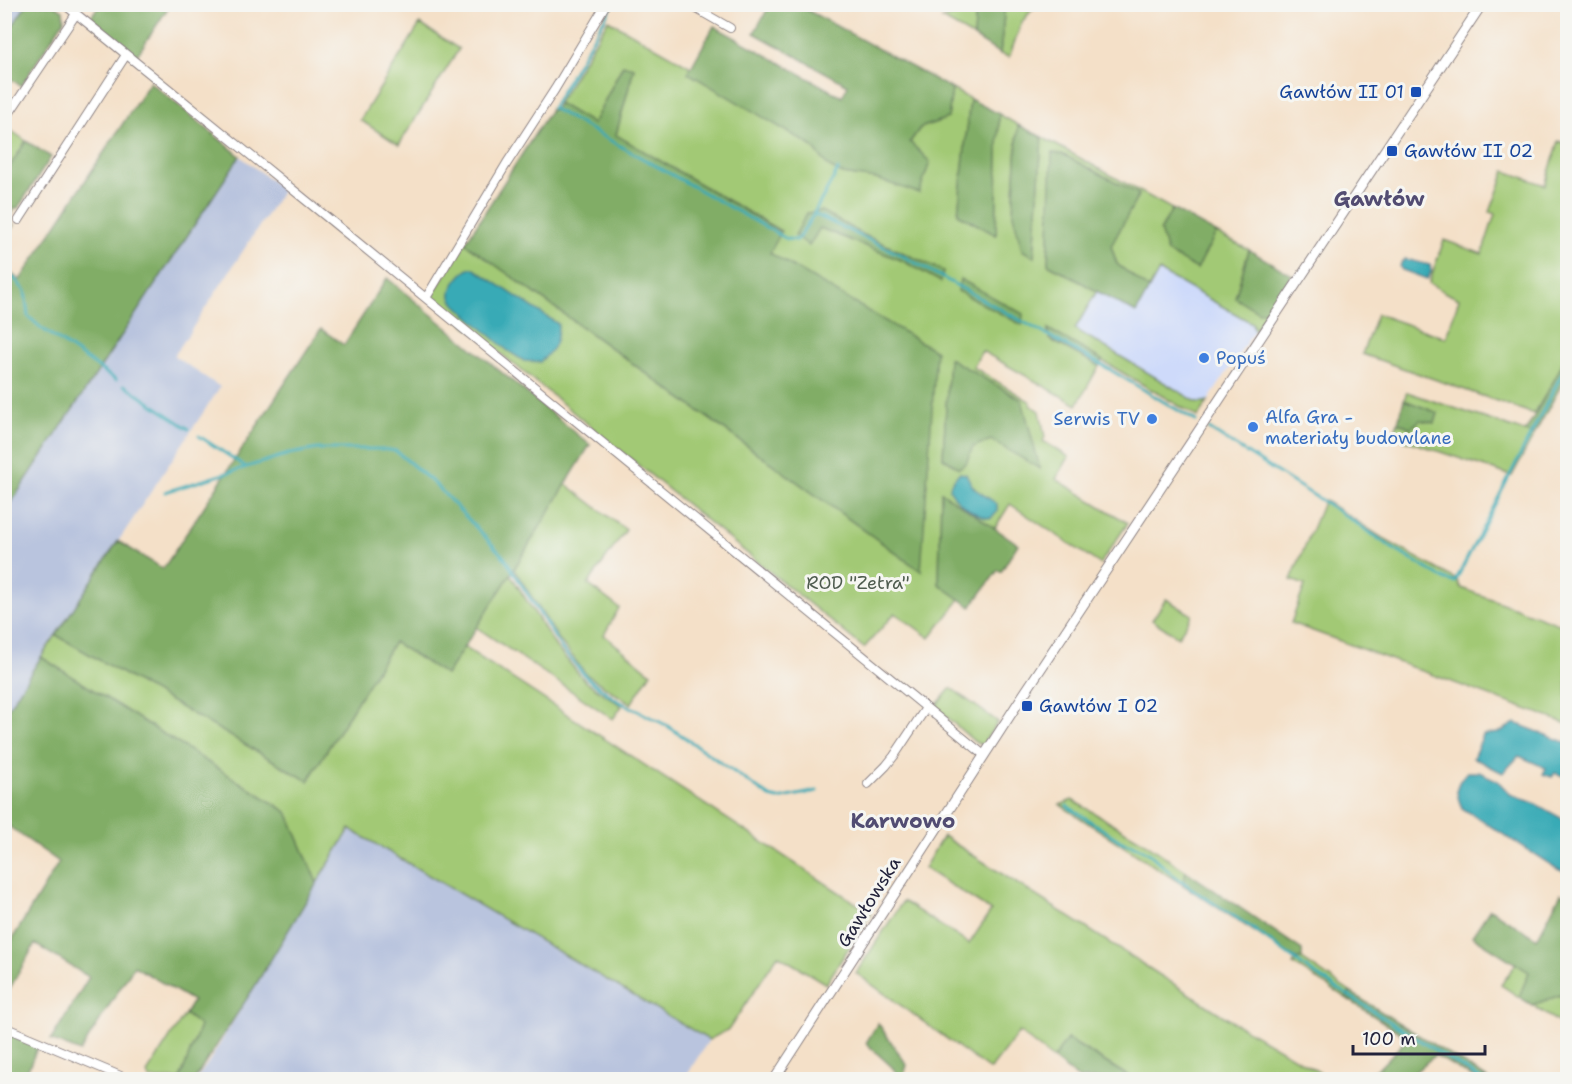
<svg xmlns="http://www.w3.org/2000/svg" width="1572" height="1084" font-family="'Shantell Sans',sans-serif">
	<rect width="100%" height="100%" fill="#f6f6f2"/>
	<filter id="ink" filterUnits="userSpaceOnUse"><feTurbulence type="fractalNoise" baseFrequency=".0167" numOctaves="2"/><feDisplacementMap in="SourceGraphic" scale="12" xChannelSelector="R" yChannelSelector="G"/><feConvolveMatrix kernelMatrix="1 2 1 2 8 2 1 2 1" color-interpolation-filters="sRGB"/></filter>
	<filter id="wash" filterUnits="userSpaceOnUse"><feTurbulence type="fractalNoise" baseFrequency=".008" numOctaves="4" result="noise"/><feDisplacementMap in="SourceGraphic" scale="24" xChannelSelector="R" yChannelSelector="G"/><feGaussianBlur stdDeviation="1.35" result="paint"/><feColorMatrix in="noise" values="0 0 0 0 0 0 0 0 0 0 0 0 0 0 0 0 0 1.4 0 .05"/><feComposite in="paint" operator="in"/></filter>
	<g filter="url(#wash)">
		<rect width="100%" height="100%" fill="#f4e0c8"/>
		<!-- built -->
		<path fill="#cedafa" d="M1158,271L1252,323L1254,331L1208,401L1199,403L1075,329L1097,291L1136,312Z"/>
		<!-- industrial -->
		<path fill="#b9c4de" d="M5,5H27L5,37Z
			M240,156L283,190L174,356L220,387L5,713V512Z
			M350,829L709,1040L684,1079L619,1080L617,1078L616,1080H196L210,1060Z"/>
		<!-- green -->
		<path fill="#a2c974" stroke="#627658" stroke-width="1.5" fill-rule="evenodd" d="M1005,5H1036L1022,22L1009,57L1000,54Z
			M976,8L974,37L942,19Z
			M608,20L691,67L689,73L812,146L829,167L843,174L876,179L910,142L920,128L948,118L952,89L970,99L958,214L996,235L999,114L1018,125L1013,214L1034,256L1042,137L1172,209L1160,231L1197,269L1216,233L1249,250L1235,298L1259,311L1268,310L1254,331L1252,323L1159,271L1149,289L1117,264L1111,246L1139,194L1062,154L1053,153L1048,264L1097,291L1075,329L1198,403L1208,401L1198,417L1048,329L1049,339L1099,366L1077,405L982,351L973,367L1031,402L1030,405L1040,411L1045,437L1043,441L1069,457L1056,479L1128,523L1100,564L1010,504L995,528L941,492L939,584L960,599L930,638L895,613L864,648L431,297L465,243L921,571L769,253L781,231L616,135L634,68L622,66L593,124L558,103ZM821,211L862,234L943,271L941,281L903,261L820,228ZM949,359L1039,468L991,439L943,457Z
			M420,24L459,49L399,145L360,120Z
			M6,127L26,141L5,174L4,129Z
			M1559,141L1567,144V353L1556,377L1534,414L1362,354L1377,314L1446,338L1459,299L1446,293L1429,283L1444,240L1482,254L1495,214L1490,212L1505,171L1545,185Z
			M1407,392L1534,435L1512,476L1393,436L1398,422L1411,428L1420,420L1435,423L1438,413L1404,400Z
			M566,484L626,530L588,584L619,608L604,635L651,673L631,704L587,675L560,641L514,569Z
			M1324,500L1387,541L1457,580L1461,588L1567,627V724L1291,623L1305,585L1291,580Z
			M510,574L556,647L585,681L622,706L613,719L476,627Z
			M1166,599L1192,615L1178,637L1152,620Z
			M56,635L308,781L394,642L446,675L464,647L871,913L826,984L778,955L729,1029L709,1040L350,829L317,883L287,812L41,657Z
			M951,688L998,722L982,745L975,742L935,707Z
			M1072,800L1142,841L1186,871L1183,885L1060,805Z
			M943,836L1233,1022L1331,1079H1133L1068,1039L1053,1059L1019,1032L990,1070L856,973L903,901L969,944L991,911L924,868Z
			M1296,959H1302L1350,992L1346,998L1293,964Z
			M1516,963L1530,972L1519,997L1501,985Z
			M1567,993V1028L1532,1005Z
			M185,1014L200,1026L180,1079H149L147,1073Z"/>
		<!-- forest -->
		<path fill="#81ad66" stroke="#526850" stroke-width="1.5" d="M27,4L55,5L63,10L64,20L21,86L5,75V37Z
			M99,5V4L170,5L136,57L90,18Z
			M770,5H798L952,89L948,118L920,128L910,142L930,162L919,193L876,179L843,174L829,167L812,146L688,73L714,26L842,97L848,85L754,33Z
			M976,5H1005L1000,54L974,37Z
			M623,65L634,68L616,135L781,232L770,253L936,351L921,571L465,243L551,109L554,111L558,103L593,124Z
			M150,82L240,156L5,512V269L20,280Z
			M970,99L999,114L996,235L958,214Z
			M1018,125L1042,137L1034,257L1022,250L1013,214Z
			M26,141L51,157L18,208H15L8,219L9,222L14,225L5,239V174Z
			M1052,153L1062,154L1139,194L1111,246L1117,264L1149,289L1136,313L1048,264Z
			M1172,209L1216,233L1197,269L1167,252L1160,231Z
			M821,211L862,234L943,271L941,282L903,261L820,228L809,246L795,235L807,213Z
			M1249,250L1292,275L1268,310L1259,312L1235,298Z
			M387,278L590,445L514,569L446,675L394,642L308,781L56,635L118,541L163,569L320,330L321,329L344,345Z
			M960,279L1023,314L1022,325L958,291Z
			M1048,329L1102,360L1099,366L1049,339Z
			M1567,353V372L1564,380L1534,435L1525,432L1556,377Z
			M949,358L1022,400L1040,469L991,440L973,447L966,463L959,468L943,458Z
			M1404,400L1438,413L1435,423L1420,420L1411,428L1398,422Z
			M941,492L1018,544L1001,572L998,570L971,607L939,584Z
			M41,657L287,812L317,883L255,986L195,1079H180L200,1026L185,1014L193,1001L134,966L80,1052L51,1040L89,977L35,944L5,997V951L59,862L8,826L5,831V713Z
			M1186,871L1302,950V959H1296L1183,885Z
			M1561,893L1567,897V993L1532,1005L1519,997L1529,972L1472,936L1490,909L1537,939Z
			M1350,992L1488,1079H1475L1435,1055L1407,1079H1360L1380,1067L1408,1038L1346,998Z
			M878,1023L907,1065L903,1079H901L892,1067L866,1043Z
			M5,1032L38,1046L24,1079H5Z
			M1067,1039L1133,1079H1079L1053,1059Z"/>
		<!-- water -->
		<path fill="#39aab6" stroke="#2e6678" stroke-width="1.5" d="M1405,259L1430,265L1431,272L1427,279L1402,270L1400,267L1401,263Z
			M473,268L558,324C558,343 554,349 540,362L524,361L508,351L456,305C455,304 451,298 451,297C449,287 463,269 473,268Z
			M959,473L966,474L972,485L975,489L997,504V511L991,518C980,519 957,503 952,493C949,489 950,489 951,483Z
			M1515,723L1567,743V777L1555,773L1552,777L1543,774L1546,768L1519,756L1503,773L1473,758L1483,735L1498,733Z
			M1467,772H1479L1497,780L1510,794L1534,803L1563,819L1567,823V872L1559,870L1462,808C1455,792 1454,785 1467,772Z"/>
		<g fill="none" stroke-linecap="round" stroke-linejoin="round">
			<!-- stream -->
			<path stroke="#39aab6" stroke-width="3" d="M613,4L552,108L787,239L797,240L814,214L901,255L1102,365L1196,421
				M814,213L838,170
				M4,271L15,279L25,291L28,316L40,327L116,380
				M124,385L189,429
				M1209,429L1343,514L1392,548L1446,580L1455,582L1568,362
				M199,436L246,467
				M165,492L289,454L318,449H381L396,451L436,485L504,557L562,649L587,678L618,701L666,725L684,737L770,797L778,799L817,791
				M1067,806L1122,842L1138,847L1150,854L1172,874L1199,894L1249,926L1313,973L1482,1080"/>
		</g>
	</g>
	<g filter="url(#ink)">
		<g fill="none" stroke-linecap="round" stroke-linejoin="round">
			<!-- minor casing -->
			<g stroke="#8b8182" stroke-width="10">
				<path id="minor" d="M64,4L334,223L984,755
					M688,4L730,28
					M4,121L76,14
					M19,220L126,55
					M426,298L507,163L555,89L606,4
					M868,784L886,766L894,756L926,708
					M4,1027L130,1080"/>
			</g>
			<!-- tertiary casing -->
			<g stroke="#8b8182" stroke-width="11">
				<path id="tertiary" d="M774,1080L1020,700L1482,4"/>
			</g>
			<!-- minor -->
			<use href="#minor" stroke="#fff" stroke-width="8"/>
			<!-- tertiary -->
			<use href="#tertiary" stroke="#fff" stroke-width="9"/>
		</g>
	</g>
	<!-- markers -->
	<g fill="#1a4fb4" stroke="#f6f6f2" stroke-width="2">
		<rect x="1410" y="86" width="12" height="12" rx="3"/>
		<rect x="1386" y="145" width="12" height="12" rx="3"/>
		<rect x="1021" y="700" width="12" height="12" rx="3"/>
	</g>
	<g fill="#3f7fe0" stroke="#f6f6f2" stroke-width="2">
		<circle cx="1204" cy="358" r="6"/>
		<circle cx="1152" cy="419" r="6"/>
		<circle cx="1253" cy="427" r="6"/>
	</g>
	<g text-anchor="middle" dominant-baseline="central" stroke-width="6" stroke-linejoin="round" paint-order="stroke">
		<!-- transit labels -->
		<g font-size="18" fill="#164399" stroke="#f6f6f2" text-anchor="start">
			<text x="1404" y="92" text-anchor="end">Gawłów II 01</text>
			<text x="1404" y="151">Gawłów II 02</text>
			<text x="1039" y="706">Gawłów I 02</text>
		</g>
		<!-- shop labels -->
		<g font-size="18" fill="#366cbe" stroke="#f6f6f2" text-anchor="start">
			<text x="1216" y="358">Popuś</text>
			<text x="1265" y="417">Alfa Gra -<tspan x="1265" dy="21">materiały budowlane</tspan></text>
			<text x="1140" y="419" text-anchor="end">Serwis TV</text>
		</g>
		<!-- park labels -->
		<g font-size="18" fill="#4f5c4f" stroke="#f6f6f2">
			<text x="858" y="583">ROD "Zetra"</text>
		</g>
		<!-- street labels -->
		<g font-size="18" fill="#22223b" stroke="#f6f6f2">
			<text transform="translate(869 902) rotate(-58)">Gawłowska</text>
		</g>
		<!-- quarter labels -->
		<g font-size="21" font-weight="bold" fill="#524c72" stroke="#f6f6f2">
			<text x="1379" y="199">Gawłów</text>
			<text x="903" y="821">Karwowo</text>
		</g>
	</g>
	<!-- margin -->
	<rect width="1572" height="1084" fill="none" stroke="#f6f6f2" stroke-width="24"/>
	<!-- scale -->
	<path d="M1353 1045v9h132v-9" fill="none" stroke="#22223b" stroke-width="3"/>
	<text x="1362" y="1045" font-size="18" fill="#22223b" stroke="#f6f6f2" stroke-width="4.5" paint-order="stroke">100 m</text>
</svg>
